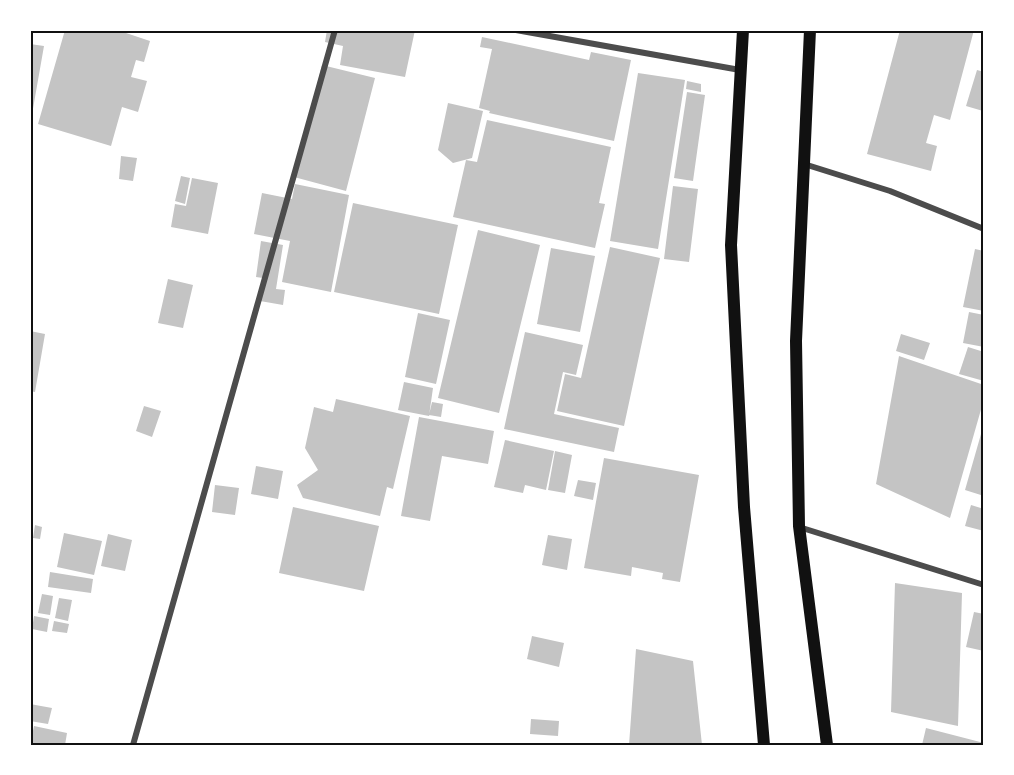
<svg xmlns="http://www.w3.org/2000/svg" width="1014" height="775" font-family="Literata,serif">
	<rect width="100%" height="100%" fill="#fff"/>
	<!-- building -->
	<path fill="#c4c4c4" d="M65,30H117L150,41L144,62L136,60L131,77L147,81L138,112L122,107L111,146L38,124Z
		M327,30H415L405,77L340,65L343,46L325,42Z
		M900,30H974L950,120L934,115L926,143L937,146L931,171L867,154Z
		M482,37L589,60L591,52L631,60L614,141L489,113L490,111L479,108L492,49L480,47Z
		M30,44L44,46L31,120H30Z
		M322,65L375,78L346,191L294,177Z
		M977,70L984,72L983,111L966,106Z
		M638,73L685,80L658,249L610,241Z
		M687,81L701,84V92L686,89Z
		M687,92L705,95L693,181L674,178Z
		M448,103L483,111L472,158L453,163L438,150Z
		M487,120L611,147L599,203L605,204L595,248L453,217L466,160L477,162Z
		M121,156L137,158L133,181L119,179Z
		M181,176L190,178L185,204L175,201Z
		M192,178L218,183L208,234L171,227L175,204L186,206Z
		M295,184L349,195L331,292L282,282L290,241L254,234L262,193L292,199Z
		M673,186L698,189L689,262L664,259Z
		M353,203L458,225L439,314L334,292Z
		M478,230L540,245L499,413L438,398Z
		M261,241L283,245L276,289L285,290L283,305L260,301L263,278L256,277Z
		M610,247L660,258L624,426L557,411L565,374L581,378Z
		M551,248L595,256L580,332L537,324Z
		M975,249L984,251V311L963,307Z
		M168,279L193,285L183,328L158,323Z
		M969,312L984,315V347L963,343Z
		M418,313L450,320L436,384L405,377Z
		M30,331L45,334L35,392L30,391Z
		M525,332L583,345L576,375L563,372L554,414L619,428L614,452L504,429Z
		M901,334L930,343L924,360L896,351Z
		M968,347L984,352V381L959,374Z
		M899,356L984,385V399L950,518L876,484Z
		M404,382L433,388L429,416L398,410Z
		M336,399L410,416L393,489L387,487L380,516L303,498L297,485L318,470L305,448L314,407L333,412Z
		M432,402L443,404L441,417L429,415Z
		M144,406L161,411L152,437L136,431Z
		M419,417L494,431L488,464L442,456L430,521L401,516Z
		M983,427H984V496L965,490Z
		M505,440L554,451L546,490L525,485L523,493L494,487Z
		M555,451L572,455L565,493L548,490Z
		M604,458L699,475L680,582L662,579L663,573L632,567L631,576L584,568Z
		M256,466L283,471L278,499L251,494Z
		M578,480L596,483L593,500L574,496Z
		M215,485L239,488L235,515L212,512Z
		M971,505L984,509V531L965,526Z
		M293,507L379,526L364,591L279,573Z
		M35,525L42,527L40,539L33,538Z
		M64,533L102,541L94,575L57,567Z
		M108,534L132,540L125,571L101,566Z
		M548,535L572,539L567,570L542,565Z
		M50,572L93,579L91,593L48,587Z
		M895,583L962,593L958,726L891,712Z
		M42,594L53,596L50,615L38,613Z
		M59,598L72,600L68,621L55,618Z
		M974,612L984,614V651L966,647Z
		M34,616L49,619L47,632L32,629Z
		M54,621L69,624L67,633L52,631Z
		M532,636L564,643L559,667L527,659Z
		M636,649L693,661L702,745H629Z
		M30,704L52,708L48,724L30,721Z
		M531,719L559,721L558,736L530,734Z
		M34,726L67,733L65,745H30Z
		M926,728L984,743V745H922Z"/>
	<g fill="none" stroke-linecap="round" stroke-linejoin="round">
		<!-- minor -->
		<path stroke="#4c4c4c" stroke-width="6" d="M516,30L740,70
			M804,164L890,191L984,229
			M799,527L984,585
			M133,745L335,30"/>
		<!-- secondary -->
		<path stroke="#111" stroke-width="12" d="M743,30L731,245L744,507L764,745
			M810,30L796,341L799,526L827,745"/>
	</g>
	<!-- border -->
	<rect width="1014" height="775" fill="none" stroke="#ffffff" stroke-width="63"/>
	<rect x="32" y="32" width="950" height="712" fill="none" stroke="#111" stroke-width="2"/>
</svg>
